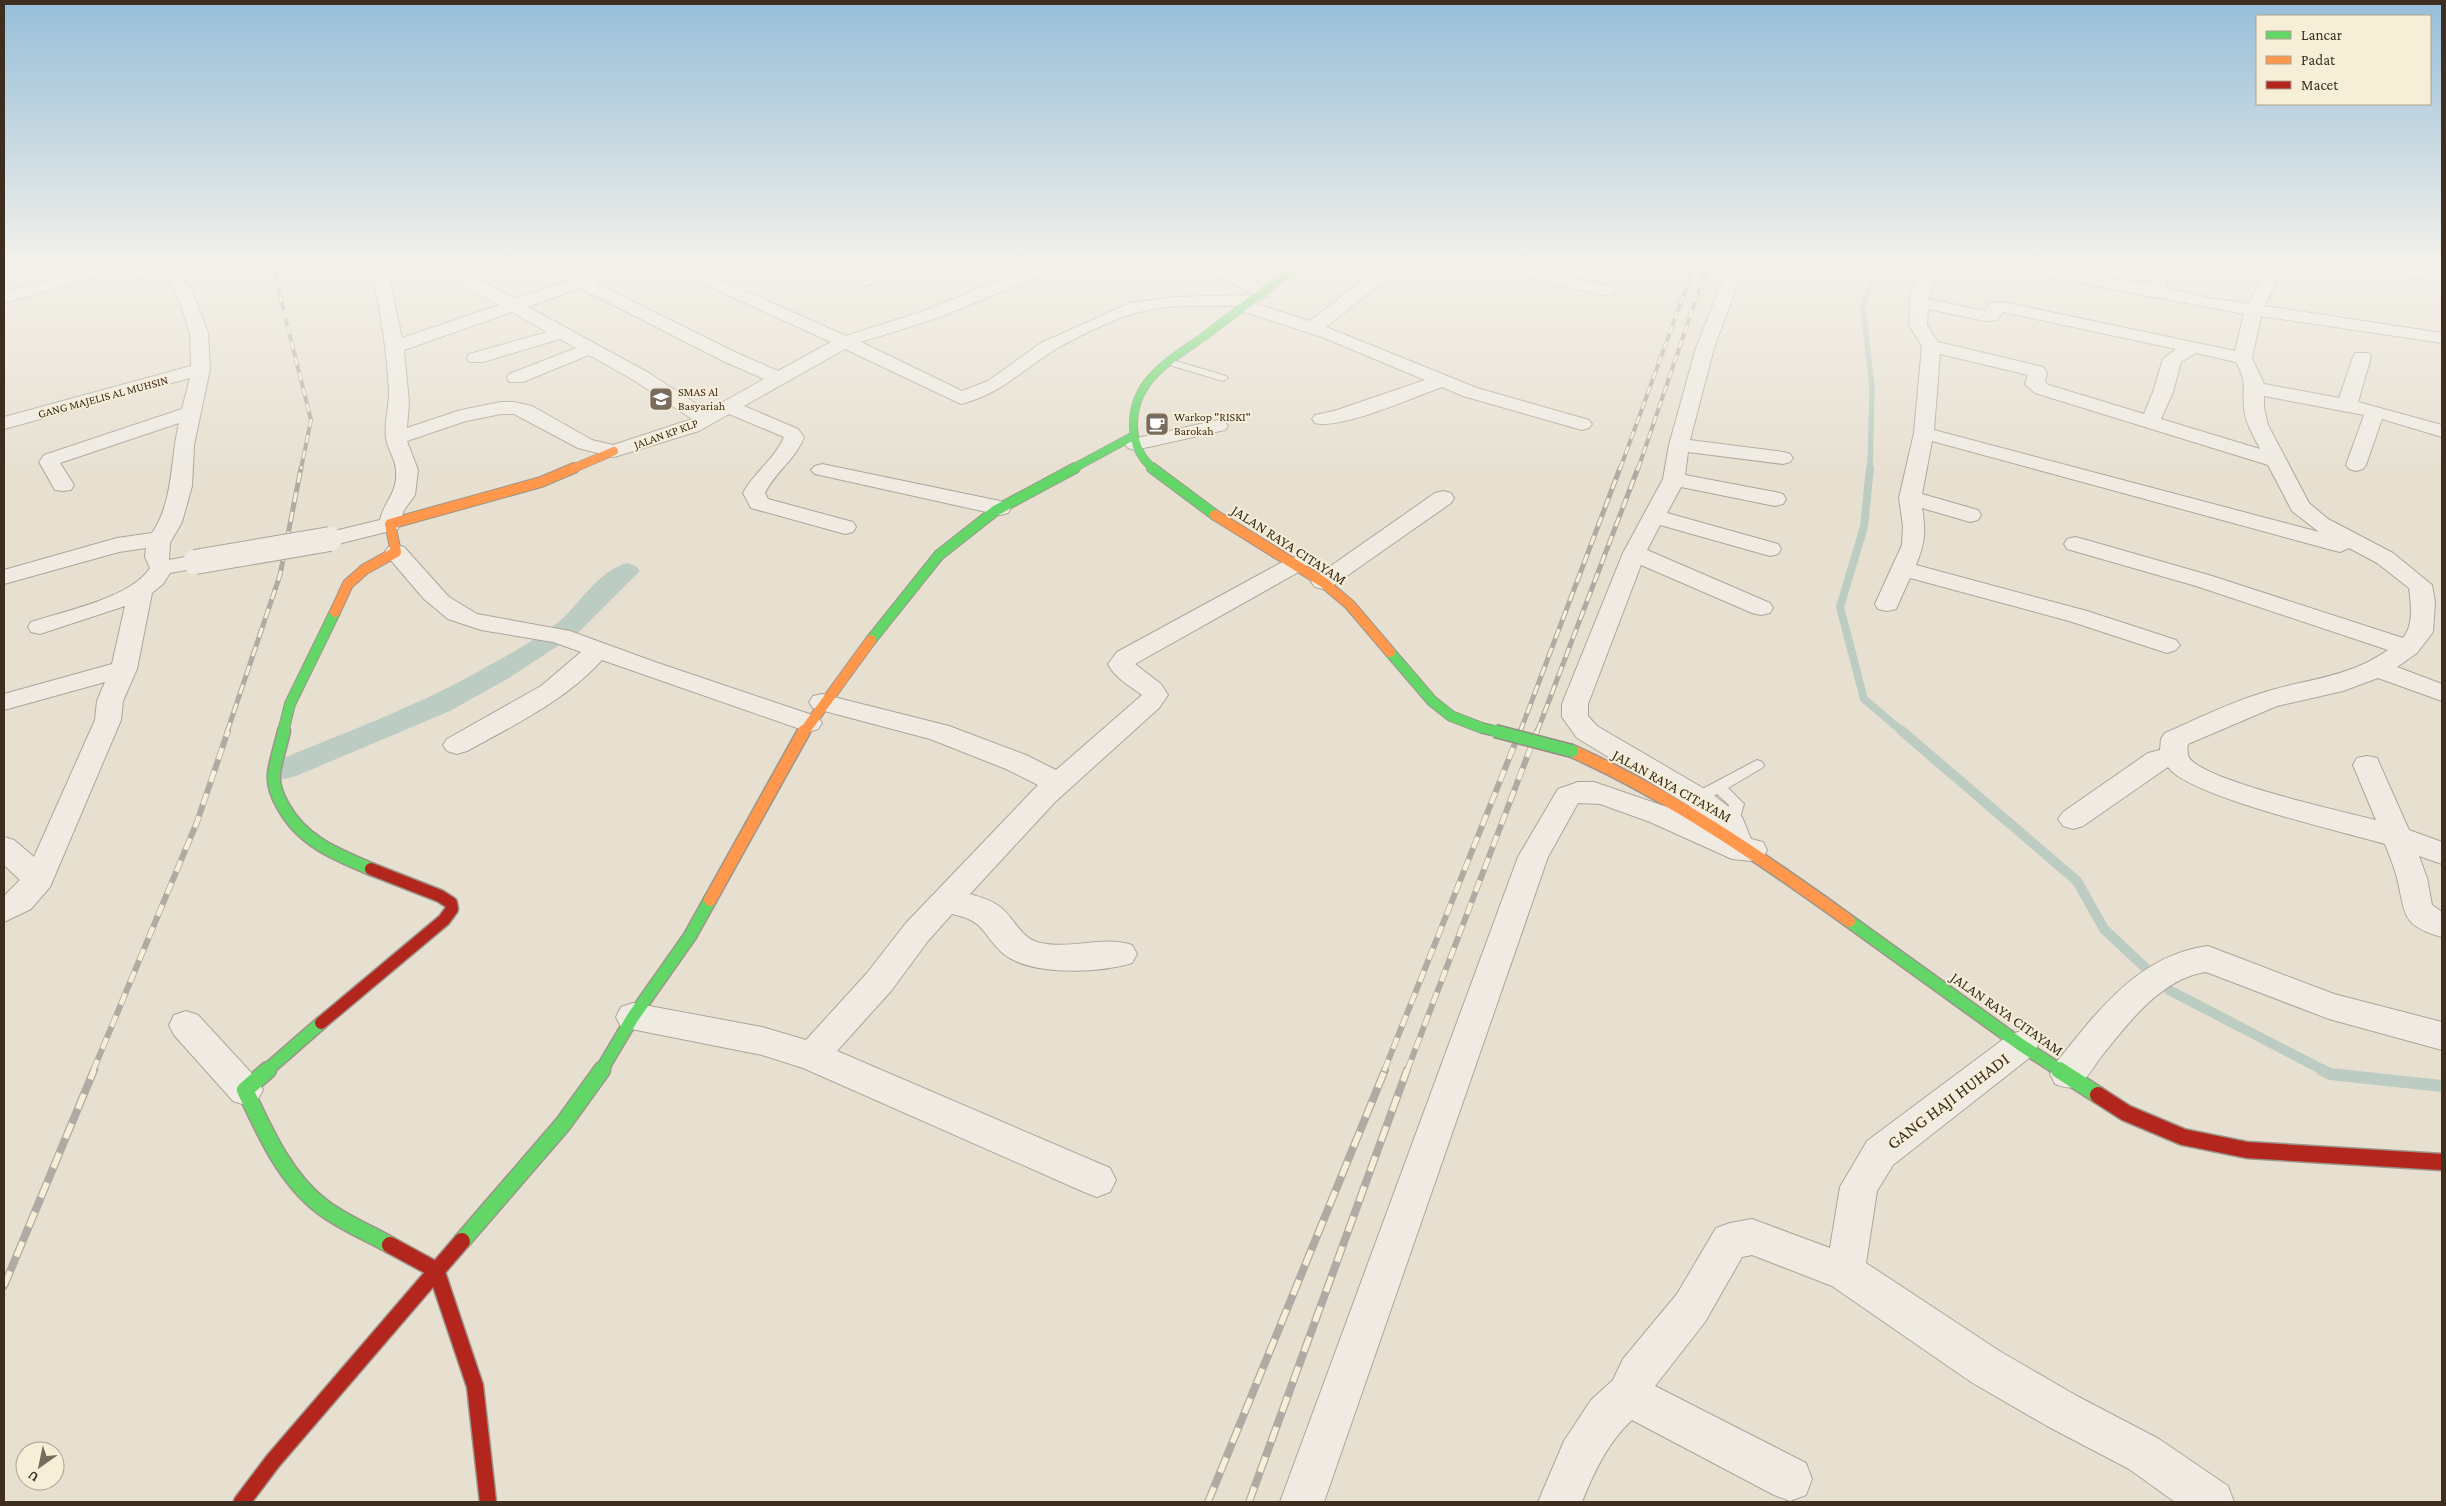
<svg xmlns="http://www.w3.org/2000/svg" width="2446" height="1506" font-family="'Crimson Pro',serif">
	<rect width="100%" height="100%" fill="#e7e0d1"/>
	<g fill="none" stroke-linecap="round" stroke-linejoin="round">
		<!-- stream-far3 -->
		<path stroke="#bcccc2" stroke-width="5.5" d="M1870,469L1872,387L1863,307L1877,264"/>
		<!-- stream-far2 -->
		<path stroke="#bcccc2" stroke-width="8" d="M1870,468L1864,527L1840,607L1864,699L1903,732"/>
		<!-- stream-far1 -->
		<path stroke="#bcccc2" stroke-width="10" d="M1902,731L2077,881L2104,929L2169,990L2325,1071"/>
		<!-- stream -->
		<path stroke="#bcccc2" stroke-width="12" d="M2322,1070L2330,1074L2442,1086"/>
		<!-- canal -->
		<path fill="#bcccc2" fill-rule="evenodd" d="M627,563L636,566L640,571L579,632L509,678L450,711L296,776L285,779L274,776L270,769L274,762C346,732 421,705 488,666C509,655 545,634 562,619C581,601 600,570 627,563Z"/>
		<!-- lane casing -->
		<g stroke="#ada599" stroke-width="2">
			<path id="lane" d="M910,264H920L866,286L859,284Z
				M172,271L176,273L175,275L132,286L128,283Z
				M1169,359L1226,376L1228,378L1223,381L1166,364L1164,362Z
				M1757,760L1762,762L1764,765L1762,768L1728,788L1744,804L1737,828H1727L1725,824L1729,805L1717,794L1703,802H1693L1691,798L1693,794Z"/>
		</g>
		<!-- street casing -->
		<g stroke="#ada599" stroke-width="2">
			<path id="street" d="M107,264H132L130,267L4,303V293Z
				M156,264H172L191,288L208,333L210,369L194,445L192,486L182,522L170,543L169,560L195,555L203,557L207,562L203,567L170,573L163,584L152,593L137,669L123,701L121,720L50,887L31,909L4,922V896L20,880L4,865V837L14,840L34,857L95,720L97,701L105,682L4,710V694L112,664L125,606L40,634L31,632L28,627L31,622C64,611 131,598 150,568L145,557L146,548L119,552L4,584V570L117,538L152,533C174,501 170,460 179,423L60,463L74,485L71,490L63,491L55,490L39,462L44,455L182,409L190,378L4,429V417L191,366L190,333L175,289Z
				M370,264H386L402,338L499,305L463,285L461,281L463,277H475L515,299L619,264H642L640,267L595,283L737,353L778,371L831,342L666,267L664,264H685L846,336C872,327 898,320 923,311C976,292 1022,264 1080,264L1078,267L1028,281L935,319L861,342L962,391L988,381L1041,343L1130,303L1173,297L1252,295L1258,296L1261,300L1256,304L1310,321L1364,279L1390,264H1409L1407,267L1376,287L1326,327L1477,388L1589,420L1592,424L1589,428L1582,430L1463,396L1442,387C1414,397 1341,430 1315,423L1312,419L1315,415L1334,411L1425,380L1322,337L1238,310L1236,306C1204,306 1171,304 1140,312C1117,317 1074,338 1053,351C1019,372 1003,393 961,404L845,349L744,406L798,429L804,437C796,459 775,472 765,493L768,499L853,522L856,527L853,532L845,534L751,508L743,493C754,472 775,459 784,437L729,414L699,431L614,457L578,448L514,414H501L466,421L407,441L418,470L415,495L404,510L398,529L330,546L322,544L319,539L322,534L380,520C384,501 398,493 396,471C396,459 387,449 386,438C384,423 389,407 389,392C387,349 380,306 370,264ZM580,288L723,361L764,379L707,411L649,373L528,307ZM512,312L547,332L469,354L467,358L469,362H483L560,339L576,348L509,374L507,378L509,382H523L589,355L635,381L692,419L613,445L592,440L532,406L514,402H501L461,410L407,428L409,402L404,350Z
				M804,264H823L834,272L832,276H820Z
				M1199,264H1219L1268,288L1270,292L1268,296H1256L1201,267Z
				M1483,264H1510L1613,287L1615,291L1613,295L1607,296L1485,267Z
				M1729,264H1745L1714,348L1690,440L1783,452L1790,454L1793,458L1790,462L1783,464L1688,452L1685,475L1775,492L1783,494L1786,499L1783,504L1775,506L1681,487L1667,513L1778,544L1781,549L1778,554L1770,556L1660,525L1647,550L1770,603L1773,608L1770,613L1761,615L1752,613L1641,565L1588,704V716L1597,726L1708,791L1742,817L1751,839L1763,842L1767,850L1763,858L1752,861L1732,859L1650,822L1600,804L1578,803L1548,857L1324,1502H1280L1518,857L1558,789L1578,782H1594L1670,808L1719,830L1688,805L1577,738L1562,717V704L1623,553L1663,479L1669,445L1696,348Z
				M1932,264H1949L1935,278L1928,299L1985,311L1990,303L2003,302L2235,351L2244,314L2065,280L1974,269L1968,267L1966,264H2011L2149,284L2159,264H2173L2165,287L2209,298L2249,304L2261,280L2256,279L2254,271L2237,267L2235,264H2268L2270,272L2277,273L2279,277L2265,306L2442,333V343L2261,316L2252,358L2264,384L2339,398L2353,357L2355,353H2369L2371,357L2358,402L2442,425V437L2382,419L2366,465L2363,469L2356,471L2349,469L2346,465L2364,415L2264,396V408L2268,425L2309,503L2328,519L2393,553L2432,585L2435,602L2433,632L2417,653L2397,667L2442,684V701L2378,678L2343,691L2277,706L2188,744C2187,749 2187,755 2190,759C2210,782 2340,811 2376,820L2353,765L2357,758L2367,756L2377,758L2409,830L2442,842V864L2419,856L2427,878L2432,905L2442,912V937C2400,925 2406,914 2397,878C2394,866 2389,855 2385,844C2344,832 2187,796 2168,767L2083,826L2073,829L2063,826L2058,819L2063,812L2148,753L2160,750L2161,739L2165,733C2197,719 2229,703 2262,693C2308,678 2346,679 2388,650L2196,586L2067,549L2064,544L2067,539L2075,537L2083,539L2212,576L2403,638C2414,625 2411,604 2409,588L2377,563L2349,548L2340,552L2332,550L1932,441L1922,494L1978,510L1981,515L1978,520L1970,522L1922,508C1926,532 1925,543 1916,565L2087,611L2176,640L2180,645L2176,650L2167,653L2069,621L1910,578L1896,609L1887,611L1878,609L1875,604L1902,545L1903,526L1899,498L1914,433L1922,346L1909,325L1910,302L1911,293L1920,276ZM1928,309L1985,321L1997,320L2003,312L2176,349L2163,359L2153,392L2144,414L2049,385L2045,382L2047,373L2043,367L1938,342L1927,325ZM2196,353L2236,362C2248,385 2242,385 2244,408C2245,423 2254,436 2260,449L2161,419L2173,392L2181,362ZM1940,354L2028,375L2025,384L2035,393L2268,465L2292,511L2319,532L1934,430Z
				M2360,264H2392L2442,273V283L2368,269L2362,267Z
				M1218,420L1225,422L1228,426L1225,430L1135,450L1128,448L1125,444L1128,440Z
				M822,464L1000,501L1008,503L1011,508L1008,513L1000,515L815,474L811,470L815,466Z
				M1443,491L1451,493L1454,498L1451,503L1331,587L1323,589L1315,587L1311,582L1315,577L1435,493Z
				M396,545L404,547L449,597L477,614L570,631L655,662L818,717L822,723L818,729L809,732L800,729L602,660C565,701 514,725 467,751L457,754L447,751L443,745L447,739L541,686L581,652L553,642L481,630L448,619L424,599L388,557L385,552L388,547Z
				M1296,557L1304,559L1308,564L1304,569L1135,664L1161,684L1168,695L1159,708L1055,802L970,894C980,897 991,900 999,906C1013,916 1020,937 1037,942C1068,951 1102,935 1132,945L1137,954L1132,963C1100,973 1033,976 1005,955C982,936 987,921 952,914L928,941L891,991L837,1051L1110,1168L1116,1180L1110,1192L1097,1197L1084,1192L803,1068L762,1055L621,1027L616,1017L621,1007L633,1003L762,1027L806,1040L867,973L906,923L1038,785L1006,769L930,739L813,708L809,702L813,696L822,694L949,726L1026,755L1056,770L1142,695C1130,686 1115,678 1108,664L1117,652L1288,559Z
				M2208,946L2334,994L2442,1022V1050L2329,1019L2206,972C2162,978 2128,1023 2101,1057C2095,1065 2088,1077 2080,1084C2072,1090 2063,1087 2055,1084L2050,1074L2055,1064C2097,1012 2138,955 2208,946Z
				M186,1011L198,1015L257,1079L263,1090L257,1101L245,1105L233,1101L174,1035L169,1025L174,1015Z
				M2021,1031L2033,1035L2038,1045L2033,1055L1893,1165L1877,1191L1866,1263L2001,1352L2077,1396L2159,1439L2228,1486L2234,1502H2175L2129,1469L2047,1426L1971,1382L1832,1286L1752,1255L1742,1257L1705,1322L1655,1386L1806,1463L1812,1479L1806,1495L1790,1501L1774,1495L1632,1420C1608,1442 1594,1472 1582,1502H1538L1564,1441L1591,1400L1613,1380L1623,1359L1677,1294L1716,1228L1730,1223L1752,1219L1830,1248L1840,1187L1867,1141L2009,1035Z"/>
		</g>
		<!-- fast-far3 casing -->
		<g stroke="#9c958a" stroke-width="9">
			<path id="fast-far3" d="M1072,469L1133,436
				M1154,469C1128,449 1128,409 1147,383C1161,364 1184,351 1203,337C1235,313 1268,288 1301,264"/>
		</g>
		<!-- fast-far2 casing -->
		<g stroke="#9c958a" stroke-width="12">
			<path id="fast-far2" d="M1152,468L1215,515
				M871,640L939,555L995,511L1075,468
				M1390,652L1432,701L1451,716L1482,728
				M283,732L290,704L335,612"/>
		</g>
		<!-- fast-far1 casing -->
		<g stroke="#9c958a" stroke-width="15">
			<path id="fast-far1" d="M284,731C281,745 276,759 274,773C273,784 277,796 283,806C302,841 335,854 371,869
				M1849,921L2021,1045L2061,1071
				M266,1071L321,1023
				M601,1071L633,1017L690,936L710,900"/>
		</g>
		<!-- fast casing -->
		<g stroke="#9c958a" stroke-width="19">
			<path id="fast" d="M268,1070L245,1090C264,1130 284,1177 320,1205C341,1222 367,1232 390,1245
				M2059,1070L2098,1095
				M462,1241L563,1124L602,1070"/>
		</g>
		<!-- slow-far2 casing -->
		<g stroke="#9c958a" stroke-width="9">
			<path id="slow-far2" d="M572,469L614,451"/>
		</g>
		<!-- slow-far1 casing -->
		<g stroke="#9c958a" stroke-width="12">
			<path id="slow-far1" d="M1215,515L1323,582L1350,605L1390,652
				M335,612L348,584L365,569L396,552L390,524L541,482L574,468
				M804,732L871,640"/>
		</g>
		<!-- slow casing -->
		<g stroke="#9c958a" stroke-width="15">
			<path id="slow" d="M1572,751C1672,796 1760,857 1849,921
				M710,900L804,731"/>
		</g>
		<!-- jam-far1 casing -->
		<g stroke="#9c958a" stroke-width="15">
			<path id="jam-far1" d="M321,1023L444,920L452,909L451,903L440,896L371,869"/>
		</g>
		<!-- jam casing -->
		<g stroke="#9c958a" stroke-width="19">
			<path id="jam" d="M2098,1095L2126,1113L2183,1137L2247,1150L2442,1162
				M390,1245L436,1270L475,1386L488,1502
				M242,1502L273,1461L462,1241"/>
		</g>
		<!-- lane -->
		<use href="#lane" fill="#efebe3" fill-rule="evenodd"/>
		<!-- street -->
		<use href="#street" fill="#efebe3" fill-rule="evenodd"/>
		<!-- fast-far3 -->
		<use href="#fast-far3" stroke="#63d668" stroke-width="8"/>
		<!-- fast-far2 -->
		<use href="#fast-far2" stroke="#63d668" stroke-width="10"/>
		<!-- fast-far1 -->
		<use href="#fast-far1" stroke="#63d668" stroke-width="12"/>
		<!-- fast -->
		<use href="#fast" stroke="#63d668" stroke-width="16"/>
		<!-- slow-far2 -->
		<use href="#slow-far2" stroke="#ff974d" stroke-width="8"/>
		<!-- slow-far1 -->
		<use href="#slow-far1" stroke="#ff974d" stroke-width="10"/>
		<!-- slow -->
		<use href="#slow" stroke="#ff974d" stroke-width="12"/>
		<!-- jam-far1 -->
		<use href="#jam-far1" stroke="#b3261e" stroke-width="12"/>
		<!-- jam -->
		<use href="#jam" stroke="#b3261e" stroke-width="16"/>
		<!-- rail-far3 casing -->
		<g stroke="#afaaa2" stroke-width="4">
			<path id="rail-far3" d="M272,264L311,420L301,469
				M1620,469L1695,264
				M1638,469L1708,264"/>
		</g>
		<!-- rail-far2 casing -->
		<g stroke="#afaaa2" stroke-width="5">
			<path id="rail-far2" d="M227,732L280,575L301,468
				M1520,732L1620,468
				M1537,732L1638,468"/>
		</g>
		<!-- rail-far1 casing -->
		<g stroke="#afaaa2" stroke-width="6">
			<path id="rail-far1" d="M93,1071L197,822L228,731
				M1384,1071L1520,731
				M1407,1071L1537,731"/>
		</g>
		<!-- rail casing -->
		<g stroke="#afaaa2" stroke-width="8">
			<path id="rail" d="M4,1286L94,1070
				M1208,1502L1385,1070
				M1249,1502L1407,1070"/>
		</g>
		<!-- rail-far3 -->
		<use href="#rail-far3" stroke="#f7eed8" stroke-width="2.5" stroke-dasharray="8" stroke-linecap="butt"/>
		<!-- rail-far2 -->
		<use href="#rail-far2" stroke="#f7eed8" stroke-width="3" stroke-dasharray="10" stroke-linecap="butt"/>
		<!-- rail-far1 -->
		<use href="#rail-far1" stroke="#f7eed8" stroke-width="4.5" stroke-dasharray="12" stroke-linecap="butt"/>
		<!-- rail -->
		<use href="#rail" stroke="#f7eed8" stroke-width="5.5" stroke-dasharray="16" stroke-linecap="butt"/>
		<!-- street-bridge casing -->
		<g stroke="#ada599" stroke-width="26" stroke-linecap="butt">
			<path id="street-bridge" d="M195,562L330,539"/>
		</g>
		<!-- fast-bridge-far1 casing -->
		<g stroke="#928b80" stroke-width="12" stroke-linecap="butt">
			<path id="fast-bridge-far1" d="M1482,728L1499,732"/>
		</g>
		<!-- fast-bridge casing -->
		<g stroke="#928b80" stroke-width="15" stroke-linecap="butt">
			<path id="fast-bridge" d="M1495,731L1572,751"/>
		</g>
		<!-- street-bridge -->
		<use href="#street-bridge" stroke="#efebe3" stroke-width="24"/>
		<!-- fast-bridge-far1 -->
		<use href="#fast-bridge-far1" stroke="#63d668" stroke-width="10"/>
		<!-- fast-bridge -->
		<use href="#fast-bridge" stroke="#63d668" stroke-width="12"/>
	</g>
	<!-- sky -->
	<linearGradient id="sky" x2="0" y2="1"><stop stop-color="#96bed9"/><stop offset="0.56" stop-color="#f4f1ea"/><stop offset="1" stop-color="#f4f1ea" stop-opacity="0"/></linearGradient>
	<rect width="2446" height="474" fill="url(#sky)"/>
	<!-- icons -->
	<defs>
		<g id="school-square" transform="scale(1.25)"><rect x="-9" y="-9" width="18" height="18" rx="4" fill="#786c5e" stroke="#f7eed8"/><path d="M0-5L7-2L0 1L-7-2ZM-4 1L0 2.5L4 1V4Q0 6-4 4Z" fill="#fff"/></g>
		<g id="cafe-square" transform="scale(1.25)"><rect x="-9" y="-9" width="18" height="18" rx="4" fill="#786c5e" stroke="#f7eed8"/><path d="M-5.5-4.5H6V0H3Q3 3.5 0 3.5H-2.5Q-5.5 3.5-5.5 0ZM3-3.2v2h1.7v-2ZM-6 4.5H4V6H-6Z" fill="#fff"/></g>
	</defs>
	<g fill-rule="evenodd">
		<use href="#school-square" x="661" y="399"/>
		<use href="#cafe-square" x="1157" y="424"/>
	</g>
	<g text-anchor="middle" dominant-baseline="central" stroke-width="4" stroke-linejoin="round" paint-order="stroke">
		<!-- far-poi labels -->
		<g font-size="12" fill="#3d2e20" stroke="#f7eed8" text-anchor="start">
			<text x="678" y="392">SMAS Al<tspan x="678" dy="14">Basyariah</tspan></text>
			<text x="1174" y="417">Warkop "RISKI"<tspan x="1174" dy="14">Barokah</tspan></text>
		</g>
		<!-- far-street labels -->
		<g font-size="12" fill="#3d2e20" stroke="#f7eed8">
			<text transform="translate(103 397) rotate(-15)">GANG MAJELIS AL MUHSIN</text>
			<text transform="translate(666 434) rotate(-20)">JALAN KP KLP</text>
		</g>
		<!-- street labels -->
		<g font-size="15" fill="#3d2e20" stroke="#f7eed8">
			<text transform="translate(1289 545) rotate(33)">JALAN RAYA CITAYAM</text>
			<text transform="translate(1672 786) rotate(29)">JALAN RAYA CITAYAM</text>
			<text transform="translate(2007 1014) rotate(35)">JALAN RAYA CITAYAM</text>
		</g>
		<!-- near-street labels -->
		<g font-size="18" fill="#3d2e20" stroke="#f7eed8">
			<text transform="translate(1948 1101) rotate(-37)">GANG HAJI HUHADI</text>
		</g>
	</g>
	<!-- border -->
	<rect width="2446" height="1506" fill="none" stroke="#3d2e20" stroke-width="10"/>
	<!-- legend -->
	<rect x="2256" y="15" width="175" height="90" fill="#f7eed8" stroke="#ada18e"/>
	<rect x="2266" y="31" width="25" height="8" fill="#63d668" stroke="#ada18e"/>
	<text x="2301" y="40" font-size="15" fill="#3d2e20">Lancar</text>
	<rect x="2266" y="56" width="25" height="8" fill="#ff974d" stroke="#ada18e"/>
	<text x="2301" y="65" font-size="15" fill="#3d2e20">Padat</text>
	<rect x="2266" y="81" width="25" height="8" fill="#b3261e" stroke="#ada18e"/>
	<text x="2301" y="90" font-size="15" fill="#3d2e20">Macet</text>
	<!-- north arrow -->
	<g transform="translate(40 1466) rotate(213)"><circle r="24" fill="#f7eed8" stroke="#ada18e"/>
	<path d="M0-4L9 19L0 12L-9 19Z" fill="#786c5e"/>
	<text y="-8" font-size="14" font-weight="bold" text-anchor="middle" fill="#3d2e20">U</text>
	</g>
</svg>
